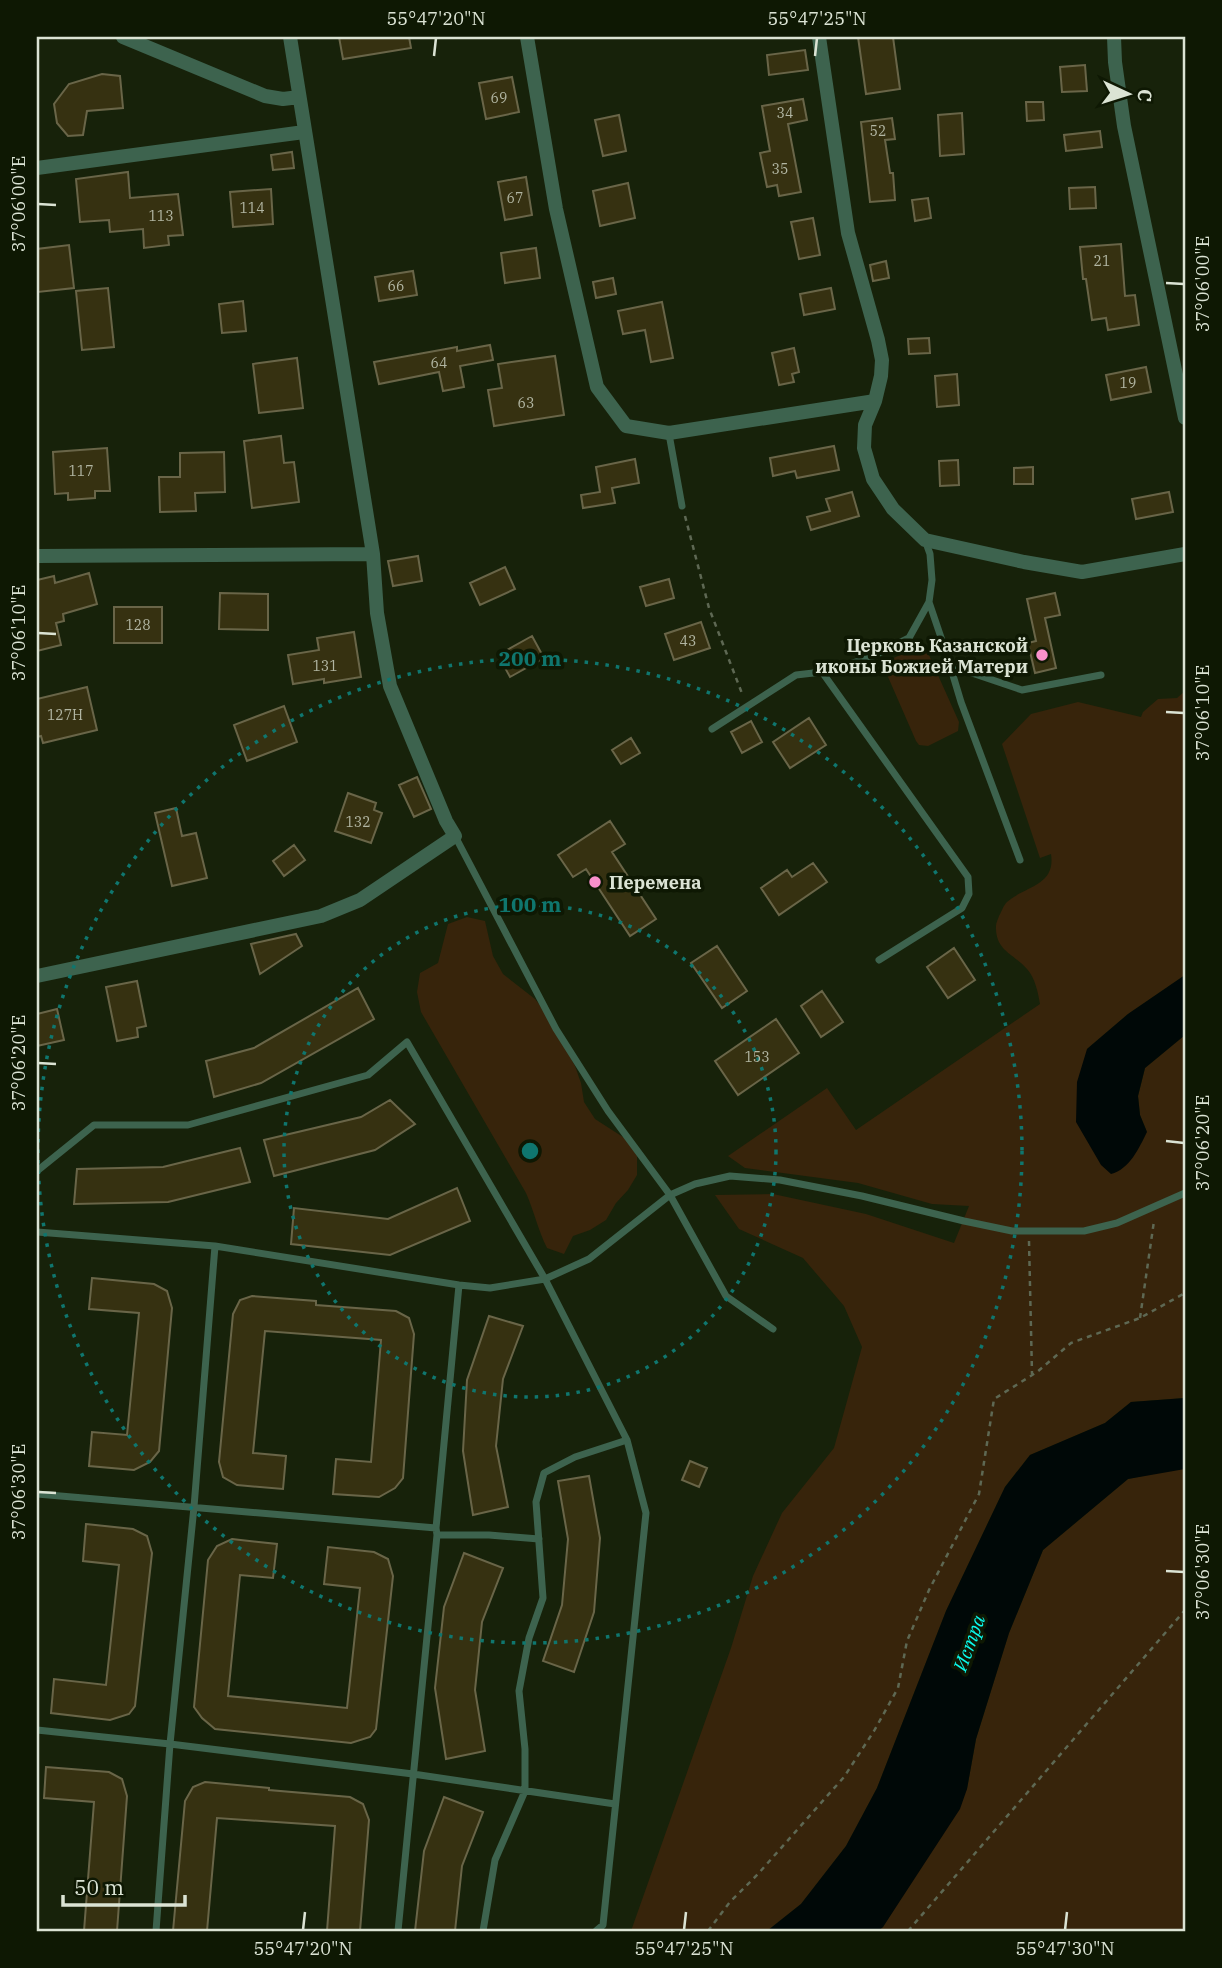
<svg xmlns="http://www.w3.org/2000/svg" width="1222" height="1968" font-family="'IBM Plex Serif',serif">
	<rect width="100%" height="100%" fill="#17220a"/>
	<!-- green -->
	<path fill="#37240b" d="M916,648L925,650L929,655L959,722L958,731L928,746L919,745L916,741L885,670L889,660Z
		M1185,691V975L1128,1014L1087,1049L1147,1132L1140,1115L1138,1096L1145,1068L1185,1035V1398L1131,1402L1105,1423L1030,1455L1005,1487L946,1611L877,1788L846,1846L801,1904L767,1931H631L731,1648L753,1576L782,1513L834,1448L862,1347L844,1306L803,1258L739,1229L715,1195L773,1194L866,1214L954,1243L969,1206L932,1204L858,1183L745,1168L728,1156L827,1088L856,1130L1040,1004C1038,992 1035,978 1027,969C1014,954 995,951 996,926C996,923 998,919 999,916C1002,911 1003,906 1007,902C1025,886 1056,886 1051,854L1040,858L1002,744L1031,714L1078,702L1141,717L1143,712L1158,699L1177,698Z
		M467,917L485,921L493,956L503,974L535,999L547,1014L575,1066L581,1083L584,1102L595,1119L626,1139L637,1156V1175L628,1190L616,1203L606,1220L590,1230L573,1236L564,1254L547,1248C538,1230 534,1211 526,1193L421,1012L417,992L420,973L438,963L448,924Z
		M1181,1468L1185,1469V1931H878L883,1927L967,1789L976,1739L1009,1633L1043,1550L1128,1479Z"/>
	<!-- water -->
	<path fill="#000807" d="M1185,975V1035L1145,1068L1138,1096L1140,1115L1147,1132C1139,1148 1130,1169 1111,1174L1101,1165L1076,1122L1077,1082L1087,1049L1128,1014Z
		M1185,1398V1469L1128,1479L1043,1550L1009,1633L976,1739L967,1789L960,1809L883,1927L878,1931H767L801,1904L846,1846L877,1788L946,1611L1005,1487L1030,1455L1105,1423L1131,1402Z"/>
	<!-- building -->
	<path fill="#363111" stroke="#696548" stroke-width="2" d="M339,37H409L411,48L343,59Z
		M858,37H893L900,89L866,94Z
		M805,50L808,70L769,75L767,55Z
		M1085,65L1087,91L1062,92L1060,67Z
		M102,74L120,76L123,108L87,111L83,135L68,136L57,123L54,104L69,84Z
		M512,77L519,112L486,119L479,83Z
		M803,99L807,120L788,124L801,192L779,196L777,185L767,187L760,153L770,151L762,106Z
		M1026,102H1043L1044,120L1027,121Z
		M962,113L964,154L940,156L938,115Z
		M619,115L626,151L603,156L595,120Z
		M892,118L895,139L885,140L890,173H893L895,200L870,202L861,122Z
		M1100,131L1102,147L1066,151L1064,135Z
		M292,152L294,168L273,170L271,155Z
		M128,172L130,198L178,194L183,235L168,236L169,245L144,248L143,229L110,232L109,220L80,222L76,179Z
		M526,177L532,215L505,220L498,182Z
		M628,183L635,218L600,226L593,191Z
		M1095,187L1096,208L1070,209L1069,188Z
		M271,189L273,224L233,227L230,192Z
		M928,198L931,218L915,221L912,200Z
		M813,218L820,255L799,259L791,222Z
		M1121,244L1125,296L1135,295L1139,325L1108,330L1106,318L1092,320L1086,279H1083L1080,247Z
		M69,245L74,288L38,292L37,249Z
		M536,248L540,278L505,283L501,253Z
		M886,261L889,278L873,281L870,265Z
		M413,271L417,295L379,301L375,277Z
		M613,278L616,294L596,298L593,282Z
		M108,288L114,347L82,350L76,291Z
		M831,288L835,309L804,315L800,294Z
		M243,301L246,331L222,333L219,304Z
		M662,302L673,358L651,362L645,330L623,334L618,311Z
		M929,338L930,353L909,354L908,339Z
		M490,345L493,360L460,366L464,387L443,391L439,372L379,384L374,362L457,347V351Z
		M794,348L799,372L792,374L794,382L779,385L772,353Z
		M555,356L564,415L494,426L488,390L502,388L498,364Z
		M297,358L303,408L259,413L253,364Z
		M1146,367L1151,392L1111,400L1106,375Z
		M957,374L959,405L937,407L935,376Z
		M281,436L284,463L294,462L299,502L252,508L244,441Z
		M834,446L839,470L797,478L795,471L773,476L770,458Z
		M107,448L110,491H95V498L68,500V493L55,494L53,452Z
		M224,452L225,492L195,493L196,511L160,512L159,477H180V453Z
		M635,459L639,483L612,488L615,503L583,508L581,495L600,492L596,467Z
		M958,460L959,485L940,486L939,461Z
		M1033,467V484H1014V468Z
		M852,492L859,516L811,530L807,517L830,511L826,499Z
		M1169,492L1173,512L1136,519L1132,499Z
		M418,556L422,581L393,586L388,561Z
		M505,567L515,589L480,605L470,583Z
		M89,573L97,604L63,614L64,621L56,623L61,645L37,651V580L54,576L55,583Z
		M669,579L674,598L646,606L640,587Z
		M220,593L268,594V630L219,629Z
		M1055,593L1060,615L1045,618L1056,668L1035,673L1028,643L1036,641L1027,599Z
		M114,607H162V643H114Z
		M701,622L710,648L674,660L665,634Z
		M354,632L361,677L324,683V679L293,684L288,655L319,650L317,638Z
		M532,636L544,658L510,677L498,655Z
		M87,687L97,730L43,743L41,736L37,737V699Z
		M284,706L297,742L247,761L234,725Z
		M809,718L826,745L790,768L773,742Z
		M751,721L762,742L742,753L731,732Z
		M631,738L640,753L621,764L612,750Z
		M417,777L431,809L414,817L399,785Z
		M348,793L376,803L374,810L382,813L371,843L335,831Z
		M176,808L182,836L196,833L207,878L172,886L155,813Z
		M610,821L625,844L612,852L656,919L630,936L586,869L573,877L558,855Z
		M294,845L305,860L284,876L273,861Z
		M813,863L827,882L779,915L761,888L787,870L792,877Z
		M296,934L302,946L260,974L251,944Z
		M717,946L747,991L722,1008L691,963Z
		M954,948L975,980L948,998L927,967Z
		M137,981L146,1026L137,1028L138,1037L117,1041L106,987Z
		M358,988L374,1019L261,1083L214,1097L206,1061L254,1048Z
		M822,991L843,1022L821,1037L801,1006Z
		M57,1009L64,1040L37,1046V1014Z
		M776,1019L799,1053L738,1095L715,1061Z
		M390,1100L415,1124L375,1150L274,1176L264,1140L361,1117Z
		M240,1148L250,1182L168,1202L74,1204L77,1169L163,1167Z
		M457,1188L470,1221L390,1255L291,1244L294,1208L388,1219Z
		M92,1278L154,1284L167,1291L172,1308L159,1451L150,1462L134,1470L89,1466L92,1432L127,1435L139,1313L89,1309Z
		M252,1296L316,1301V1305L396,1311L409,1318L414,1334L403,1478L395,1488L379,1497L333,1494L336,1459L371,1462L381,1340L265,1331L253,1453L286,1456L283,1489L237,1485L223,1477L219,1462L233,1314L240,1300Z
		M489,1316L523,1326L503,1379L496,1446L508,1507L473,1515L463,1451L467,1380Z
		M690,1461L707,1468L699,1487L682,1480Z
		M589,1476L600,1538L594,1612L574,1672L543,1661L562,1605L568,1539L558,1481Z
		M86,1524L133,1529L147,1536L152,1553L135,1706L129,1714L110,1720L51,1713L54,1679L106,1685L119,1565L83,1561Z
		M232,1539L277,1544L273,1578L240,1575L228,1696L347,1708L360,1588L324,1584L328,1547L374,1552L388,1559L393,1576L376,1729L370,1737L351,1743L215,1729L202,1718L194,1707L208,1560L217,1546Z
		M464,1553L503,1568L482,1622L475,1690L485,1751L446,1759L435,1688L444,1607Z
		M46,1767L109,1772L122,1779L127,1796L117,1931H84L94,1802L44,1798Z
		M205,1782L269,1788V1790L350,1797L363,1804L369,1820L360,1931H327L335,1826L217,1818L207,1931H173L185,1801L193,1787Z
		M444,1797L483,1812L462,1866L455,1931H415L424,1851Z"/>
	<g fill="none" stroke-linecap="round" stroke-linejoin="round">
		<!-- path -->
		<path stroke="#5e6853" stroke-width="2.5" stroke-dasharray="5 5" stroke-linecap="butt" d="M685,516L709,608L743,696
			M1029,1241L1032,1374
			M1140,1318L1154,1221
			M708,1931L730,1902L758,1874L844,1777L874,1731L898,1688L907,1641L929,1590L979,1494L994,1399L1037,1372L1071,1343L1140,1318L1185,1293
			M908,1931L1185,1610"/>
		<!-- service -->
		<path stroke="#3d634e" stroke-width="7" d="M669,434L682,506
			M929,602L949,661L963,670L1022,690L1101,675
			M949,662L961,702L1020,860
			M822,672L968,877L969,894L962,908L879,960
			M712,729L796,675L822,672L869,658L909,638L929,602L932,580L930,554L925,540
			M455,836L556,1029L608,1111L670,1195L726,1296L773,1329
			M37,1171L94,1125H188L368,1075L407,1042L545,1279L627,1440L646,1513L603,1925L596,1931
			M37,1232L215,1246L459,1285L490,1288L545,1279L589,1259L670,1195L695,1184L730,1176L780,1180L862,1196L964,1221L1012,1231H1084L1117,1223L1185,1193
			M37,1494L436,1528
			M437,1535H489L539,1539
			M37,1730L170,1744L413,1774L615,1804
			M156,1931L170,1744L194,1507L215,1246
			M398,1931L437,1535L436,1528L459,1285
			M483,1931L495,1860L525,1791V1749L519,1691L529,1638L543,1598L536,1502L544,1473L575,1457L627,1440"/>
		<!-- minor -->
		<path stroke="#3d634e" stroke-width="14" d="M123,37L265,96L283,99L299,97
			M527,37L556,209L597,387L626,426L669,433L875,401L881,376L882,360L878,340L848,233L819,37
			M1114,37L1115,62L1124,126L1185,418
			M37,168L304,132
			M875,401L865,425L864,448L873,479L893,509L925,540L1024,562L1082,572L1185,554
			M37,556L373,554
			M37,976L321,916L360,900L455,836L446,821L390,686L377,613L373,554L290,37"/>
	</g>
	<!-- ticks -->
	<path fill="none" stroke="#dbe3d4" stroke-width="2.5" d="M434,56L436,38M815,56L817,38M38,204L56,205M1166,283L1184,284M38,633L56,634M1166,712L1184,713M38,1063L56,1064M1166,1141L1184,1143M38,1492L56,1493M1166,1571L1184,1572M303,1930L305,1912M684,1930L686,1912M1065,1930L1067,1912"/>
	<!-- distance rings -->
	<g fill="none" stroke="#0f766e" stroke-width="3.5" stroke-dasharray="3.5 7">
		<circle cx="530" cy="1151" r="246"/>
		<circle cx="530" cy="1151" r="492"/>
	</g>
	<!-- markers -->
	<g fill="#f890cb" stroke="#0e1803" stroke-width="2.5">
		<circle cx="1042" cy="655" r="7"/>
		<circle cx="595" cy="882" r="7"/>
	</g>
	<g text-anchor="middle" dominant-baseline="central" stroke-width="7" stroke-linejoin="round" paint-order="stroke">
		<!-- number labels -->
		<g font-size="14" fill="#b2b6a3">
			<text x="499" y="98">69</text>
			<text x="785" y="113">34</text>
			<text x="878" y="131">52</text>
			<text x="780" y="169">35</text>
			<text x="515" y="198">67</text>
			<text x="252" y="208">114</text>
			<text x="161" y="216">113</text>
			<text x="1102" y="261">21</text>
			<text x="396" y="286">66</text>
			<text x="439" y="363">64</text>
			<text x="1128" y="383">19</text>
			<text x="526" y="403">63</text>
			<text x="81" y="471">117</text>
			<text x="138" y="625">128</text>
			<text x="688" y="641">43</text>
			<text x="325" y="666">131</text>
			<text x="65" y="715">127Н</text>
			<text x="358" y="822">132</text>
			<text x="757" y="1057">153</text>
		</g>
		<!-- poi labels -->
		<g font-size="18" font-weight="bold" fill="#dbe3d4" stroke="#0e1803" text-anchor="end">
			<text x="1028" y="645">Церковь Казанской<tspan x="1028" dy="21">иконы Божией Матери</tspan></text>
			<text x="609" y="882" text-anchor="start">Перемена</text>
		</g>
		<!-- water labels -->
		<g font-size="19" font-style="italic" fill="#0bf9eb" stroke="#0e1803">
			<text transform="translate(969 1643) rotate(-70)">Истра</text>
		</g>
	</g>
	<circle cx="530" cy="1151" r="10" fill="#0f766e" stroke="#0e1803" stroke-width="3.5"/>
	<g font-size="21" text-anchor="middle" font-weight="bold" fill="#0f766e" stroke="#0e1803" stroke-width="7" stroke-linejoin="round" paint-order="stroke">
		<text x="530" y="666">200 m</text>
		<text x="530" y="912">100 m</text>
	</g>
	<!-- border -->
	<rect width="1222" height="1968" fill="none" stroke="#0e1803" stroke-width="77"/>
	<!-- north arrow -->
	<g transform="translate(1128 94) rotate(94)" stroke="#0e1803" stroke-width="5" paint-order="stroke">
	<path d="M0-5L12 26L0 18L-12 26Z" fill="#dbe3d4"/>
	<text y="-10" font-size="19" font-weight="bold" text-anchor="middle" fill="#dbe3d4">С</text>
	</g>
	<!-- scale -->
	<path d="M63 1895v10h122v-10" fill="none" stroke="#dbe3d4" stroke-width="3.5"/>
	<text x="74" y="1895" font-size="21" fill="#dbe3d4" stroke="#0e1803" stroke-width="5" paint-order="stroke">50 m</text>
	<rect x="38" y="38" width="1146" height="1892" fill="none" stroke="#dbe3d4" stroke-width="2.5"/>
	<g font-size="18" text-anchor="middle" fill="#dbe3d4">
		<text x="436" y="25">55°47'20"N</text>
		<text x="817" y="25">55°47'25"N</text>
		<text transform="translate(19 204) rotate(-90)" y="6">37°06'00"E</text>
		<text transform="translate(1203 284) rotate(-90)" y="6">37°06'00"E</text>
		<text transform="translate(19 633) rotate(-90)" y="6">37°06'10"E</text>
		<text transform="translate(1203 713) rotate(-90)" y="6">37°06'10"E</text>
		<text transform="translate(19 1063) rotate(-90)" y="6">37°06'20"E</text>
		<text transform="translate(1203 1143) rotate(-90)" y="6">37°06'20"E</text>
		<text transform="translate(19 1492) rotate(-90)" y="6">37°06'30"E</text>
		<text transform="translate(1203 1572) rotate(-90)" y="6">37°06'30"E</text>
		<text x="303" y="1955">55°47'20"N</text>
		<text x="684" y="1955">55°47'25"N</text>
		<text x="1065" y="1955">55°47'30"N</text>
	</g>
</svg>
